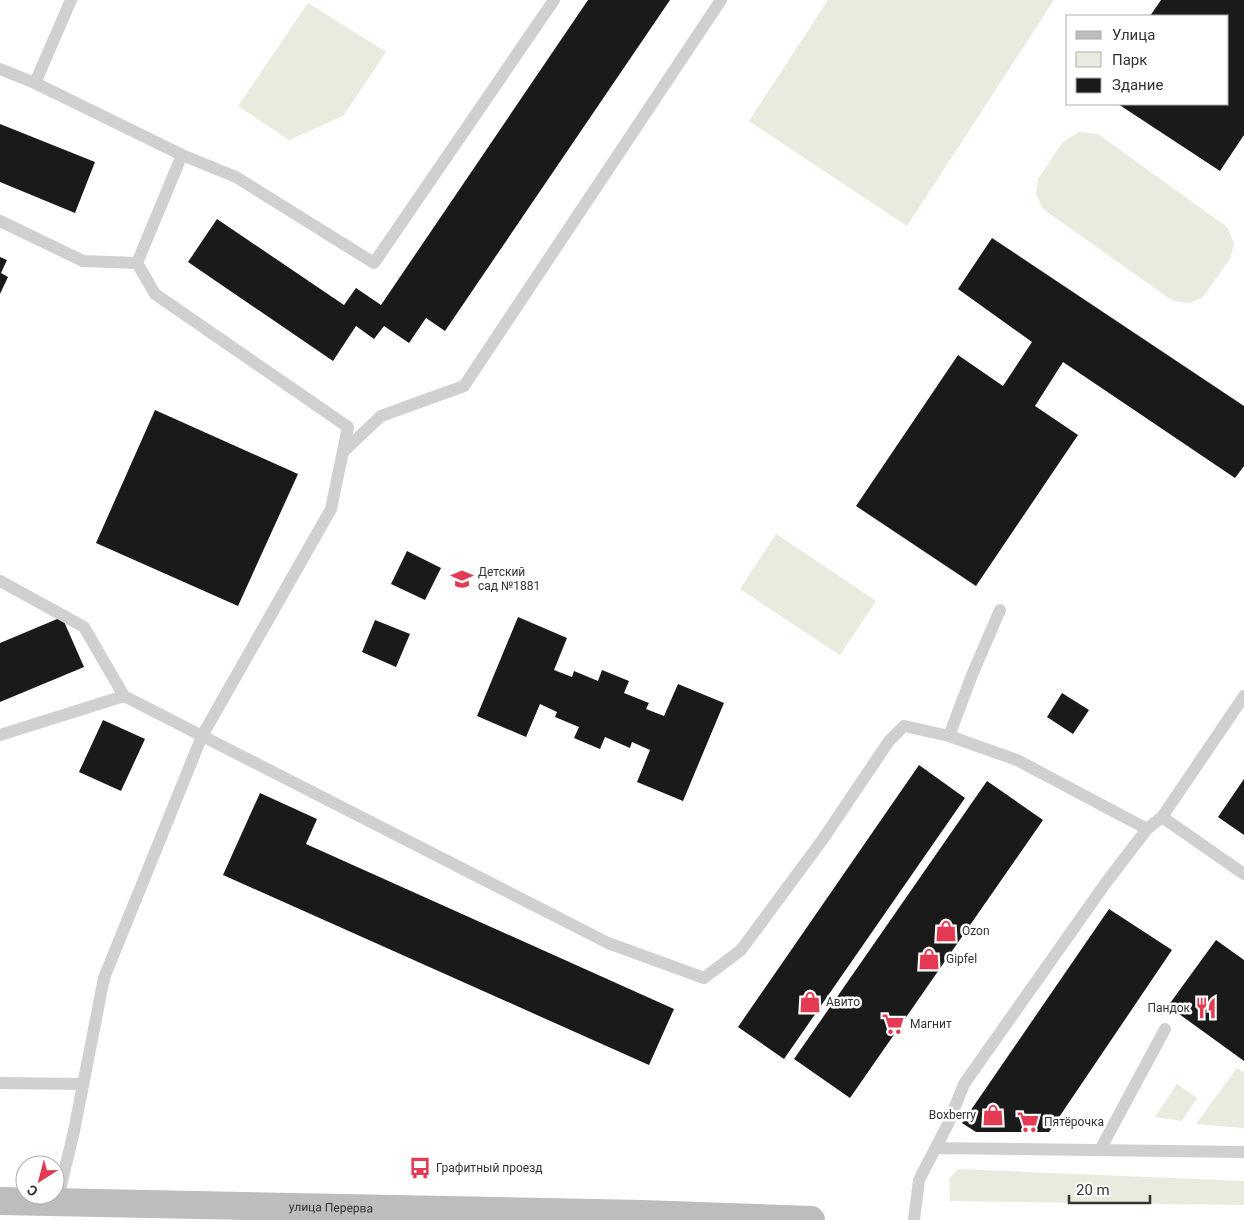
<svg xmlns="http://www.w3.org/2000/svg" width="1244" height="1220" font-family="Roboto,sans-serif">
	<rect width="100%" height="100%" fill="#fff"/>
	<!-- green -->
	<path fill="#e7ecdf" d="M828,0H1054L907,226L749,121Z
		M308,3L386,52L343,116L289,140L238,106Z
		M1079,132L1098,134L1227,227L1234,243L1231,257L1203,297L1190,303L1173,301L1043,209L1036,194L1038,179L1062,143Z
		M776,534L876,601L840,655L740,589Z
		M1237,1068L1244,1072V1128L1196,1124Z
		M1177,1084L1197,1098L1182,1121L1155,1117Z
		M958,1169L1244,1181V1205L950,1201L949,1179Z"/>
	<!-- building -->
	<path fill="#1a1a1a" d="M588,0H670L445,331L426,318L409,343L384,326L374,339L356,326L333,361L188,262L217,219L344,305L356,288L381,305Z
		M1161,0H1244V135L1220,171L1118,104H1228V16H1150Z
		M0,124L95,162L75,213L0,182Z
		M992,238L1244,406V466L1235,478L1063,362L1035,406L1078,435L976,586L856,506L958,355L1003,386L1032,342L958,289Z
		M0,257L7,260L1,273L8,277L0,294Z
		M155,410L298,474L238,606L96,543Z
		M407,551L441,568L425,600L391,584Z
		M62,617L84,667L0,702V643Z
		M518,617L567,638L554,670L572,677L574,671L598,681L602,670L629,681L624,693L649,703L646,709L664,716L678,684L724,703L683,801L637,782L650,750L632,742L630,748L605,737L600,749L574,738L579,727L555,717L557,712L540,704L526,737L477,716Z
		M375,620L410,634L396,667L362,652Z
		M1062,693L1089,710L1073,734L1047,717Z
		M103,720L145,739L121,791L79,772Z
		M919,765L965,798L784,1059L738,1027Z
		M1244,779V835L1218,817Z
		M987,781L1043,820L850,1098L794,1059Z
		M260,793L317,819L306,844L674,1009L649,1065L223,875Z
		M1109,909L1172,950L1049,1132H976L962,1123Z
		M1216,940L1244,960V1061L1168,1006Z"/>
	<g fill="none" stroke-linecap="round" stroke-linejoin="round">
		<!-- service -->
		<path stroke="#d0d0d0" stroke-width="12" d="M0,69L35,83L71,0
			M35,83L182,155L236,177L374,263L554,0
			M0,221L83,261L137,263
			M343,452L381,416L464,386L721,0
			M0,581L84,627L124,696
			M0,735L124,696L608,943L704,978L741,950L823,839L889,741L904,726L949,736L1017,760L1147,829
			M949,736L972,675L1000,610
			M1162,817L1244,874
			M0,1083L82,1084
			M936,1148L1244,1152
			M1100,1150L1165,1029
			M57,1202L74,1131L104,978L202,736L331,509L348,427L155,294L137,263L182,155
			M914,1220L919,1180L948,1124L964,1084L1105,884L1147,829L1162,817L1244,696"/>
		<!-- secondary -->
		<path stroke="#bdbdbd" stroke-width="28" id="s1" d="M0,1201L643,1214L811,1220"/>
	</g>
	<!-- icons -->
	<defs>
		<g id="school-bare" transform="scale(1.725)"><path d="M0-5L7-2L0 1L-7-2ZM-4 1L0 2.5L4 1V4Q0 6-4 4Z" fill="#e33b53" stroke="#fff" stroke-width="2.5" paint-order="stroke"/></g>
		<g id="shop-bare" transform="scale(1.725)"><path d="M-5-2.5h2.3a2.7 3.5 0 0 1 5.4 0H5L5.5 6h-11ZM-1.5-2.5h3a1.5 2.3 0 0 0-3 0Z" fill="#e33b53" stroke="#fff" stroke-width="2.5" paint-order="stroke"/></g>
		<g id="restaurant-bare" transform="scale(1.725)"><path d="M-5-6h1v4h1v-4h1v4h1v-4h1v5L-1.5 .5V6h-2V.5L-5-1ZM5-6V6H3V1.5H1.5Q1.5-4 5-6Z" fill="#e33b53" stroke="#fff" stroke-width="2.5" paint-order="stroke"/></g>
		<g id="supermarket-bare" transform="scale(1.725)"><path d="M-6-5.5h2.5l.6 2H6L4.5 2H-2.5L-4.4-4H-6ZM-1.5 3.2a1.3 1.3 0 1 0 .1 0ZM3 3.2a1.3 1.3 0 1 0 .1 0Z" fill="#e33b53" stroke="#fff" stroke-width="2.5" paint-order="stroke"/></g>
		<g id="bus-bare" transform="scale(1.725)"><path d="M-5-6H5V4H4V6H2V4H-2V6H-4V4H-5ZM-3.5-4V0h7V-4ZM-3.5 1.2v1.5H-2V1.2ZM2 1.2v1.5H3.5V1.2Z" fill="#e33b53" stroke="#fff" stroke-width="2.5" paint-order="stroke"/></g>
	</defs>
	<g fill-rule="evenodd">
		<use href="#school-bare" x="462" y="579"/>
		<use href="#shop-bare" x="946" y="931"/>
		<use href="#shop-bare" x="929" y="959"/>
		<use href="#shop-bare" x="810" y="1002"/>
		<use href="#restaurant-bare" x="1206" y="1008"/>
		<use href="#supermarket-bare" x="893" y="1024"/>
		<use href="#shop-bare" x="993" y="1115"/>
		<use href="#supermarket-bare" x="1028" y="1122"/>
		<use href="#bus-bare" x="420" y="1168"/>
	</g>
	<g text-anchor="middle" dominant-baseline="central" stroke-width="5" stroke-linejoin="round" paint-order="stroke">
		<!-- poi labels -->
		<g font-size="12" fill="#333" stroke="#fff" text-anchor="start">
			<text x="478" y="572">Детский<tspan x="478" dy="14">сад №1881</tspan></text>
			<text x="962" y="931">Ozon</text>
			<text x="946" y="959">Gipfel</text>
			<text x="826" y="1002">Авито</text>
			<text x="1190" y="1008" text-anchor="end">Пандок</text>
			<text x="910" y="1024">Магнит</text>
			<text x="976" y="1115" text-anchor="end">Boxberry</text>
			<text x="1044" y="1122">Пятёрочка</text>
			<text x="436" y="1168">Графитный проезд</text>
		</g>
		<!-- street labels -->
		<g font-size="12" fill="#333" stroke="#fff">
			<text stroke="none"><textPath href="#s1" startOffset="331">улица Перерва</textPath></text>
		</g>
	</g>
	<!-- legend -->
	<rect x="1066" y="15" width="162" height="90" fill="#ffffff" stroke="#adadad"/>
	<rect x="1076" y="31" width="25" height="8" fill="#bdbdbd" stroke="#adadad"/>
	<text x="1112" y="40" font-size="15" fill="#333333">Улица</text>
	<rect x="1076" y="52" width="25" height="15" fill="#e7ecdf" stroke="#adadad"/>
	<text x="1112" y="65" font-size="15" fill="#333333">Парк</text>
	<rect x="1076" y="78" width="25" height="15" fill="#1a1a1a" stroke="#adadad"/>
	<text x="1112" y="90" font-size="15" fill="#333333">Здание</text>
	<!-- north arrow -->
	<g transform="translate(40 1180) rotate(216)"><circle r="24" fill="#ffffff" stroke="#adadad"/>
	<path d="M0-4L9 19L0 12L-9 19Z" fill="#e33b53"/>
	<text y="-8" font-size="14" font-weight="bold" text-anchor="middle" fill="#333333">С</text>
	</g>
	<!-- scale -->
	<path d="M1069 1195v8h81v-8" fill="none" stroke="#333333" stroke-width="2.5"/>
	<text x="1076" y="1195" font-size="15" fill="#333333" stroke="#ffffff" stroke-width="4" paint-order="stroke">20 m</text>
</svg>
